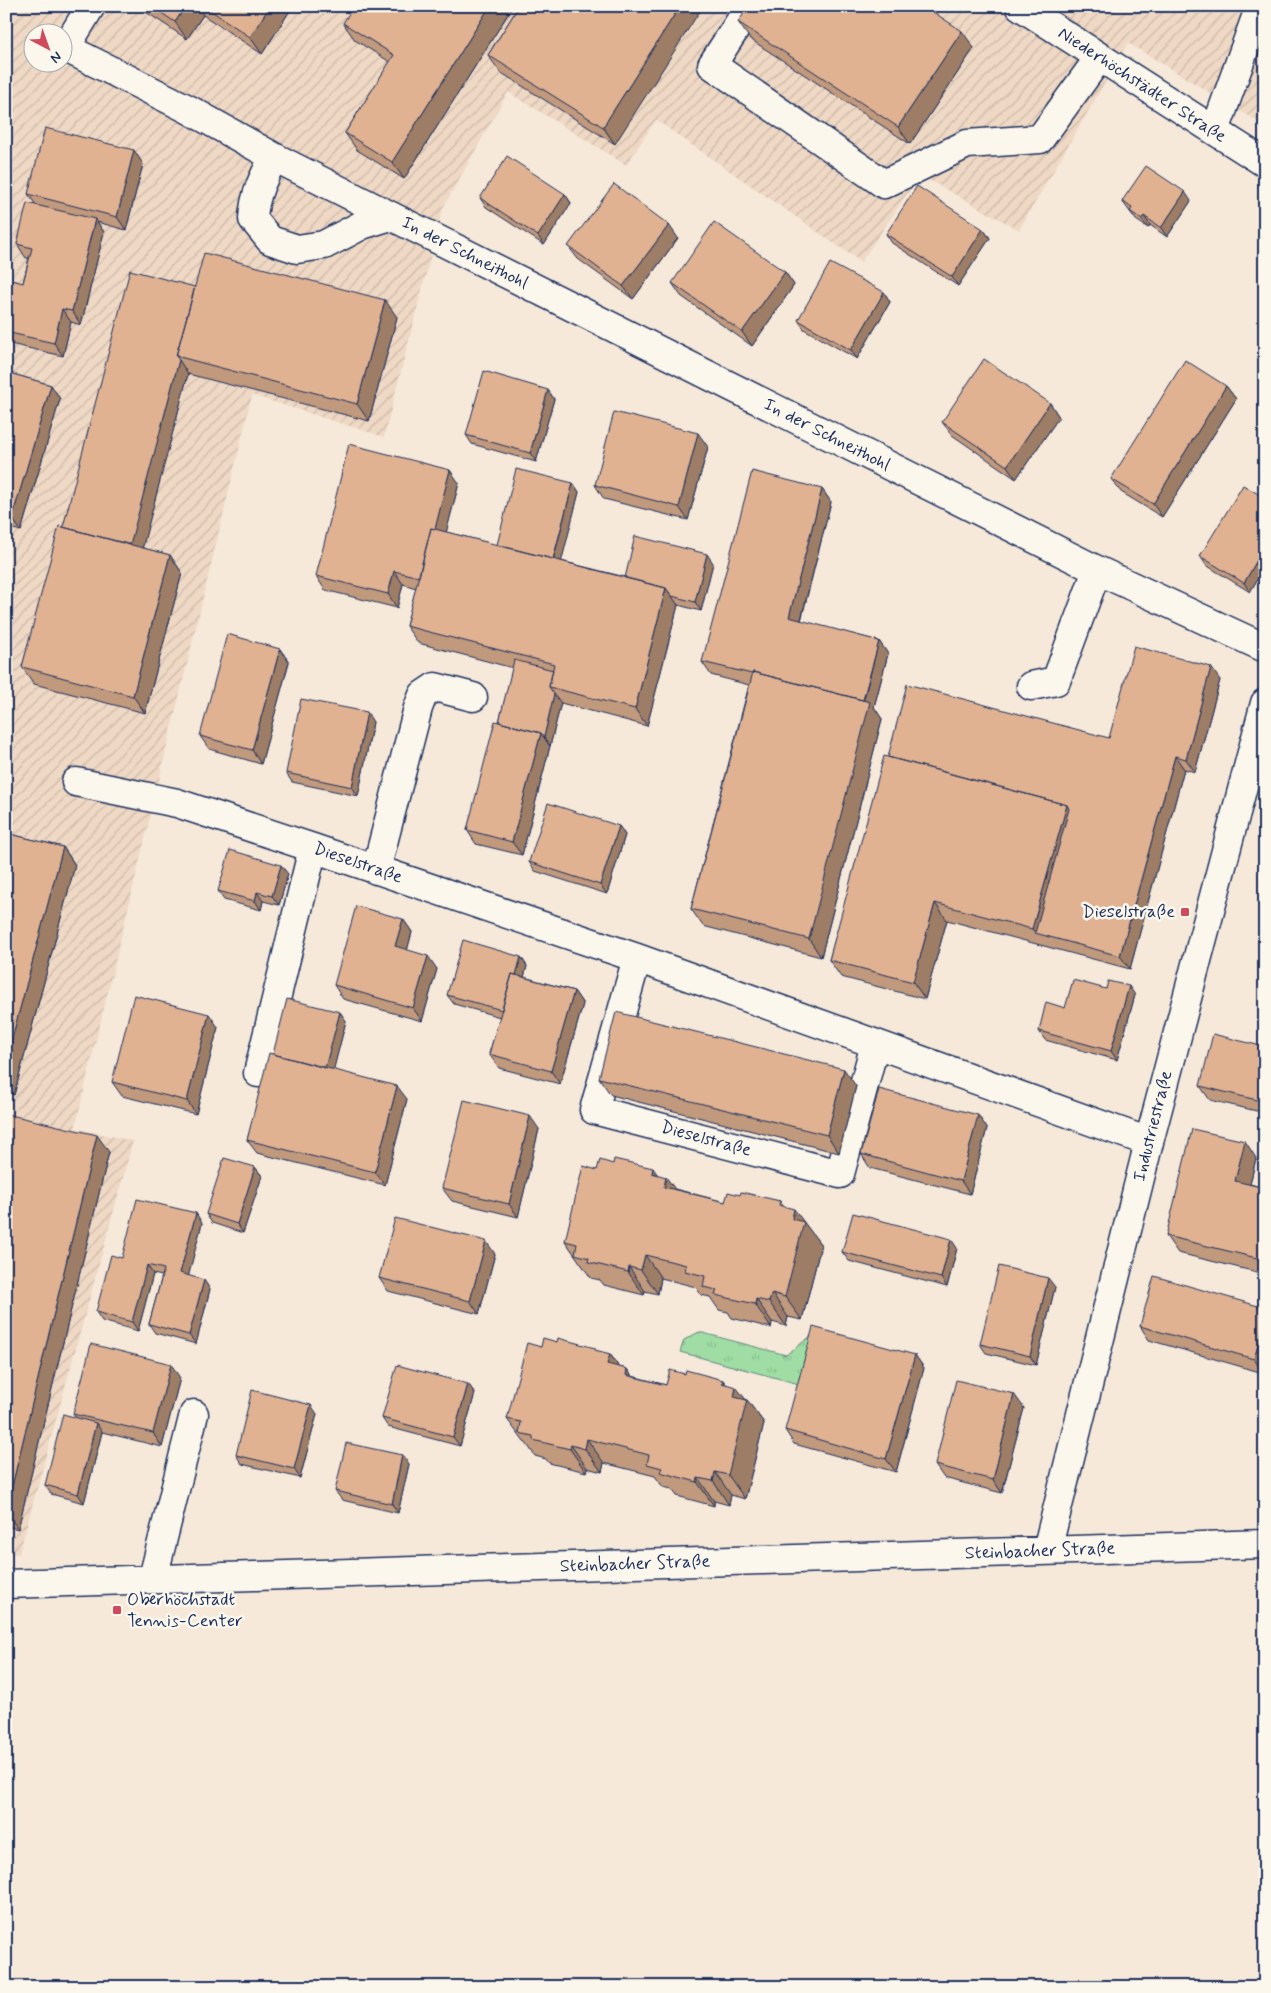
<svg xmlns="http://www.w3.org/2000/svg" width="1271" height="1993" font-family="Mynerve,sans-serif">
	<defs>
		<pattern id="industrial-furrows" width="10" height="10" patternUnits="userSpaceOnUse" patternTransform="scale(1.25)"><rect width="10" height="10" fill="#efd8c4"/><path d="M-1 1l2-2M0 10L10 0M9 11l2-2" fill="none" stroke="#ccbaab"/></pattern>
		<pattern id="grass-tufts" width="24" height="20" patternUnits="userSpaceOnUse" patternTransform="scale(1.25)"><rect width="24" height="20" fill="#a0dda4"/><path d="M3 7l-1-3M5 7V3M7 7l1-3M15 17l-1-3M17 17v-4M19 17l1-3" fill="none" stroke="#89be90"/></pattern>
	</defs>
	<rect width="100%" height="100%" fill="#f6e9da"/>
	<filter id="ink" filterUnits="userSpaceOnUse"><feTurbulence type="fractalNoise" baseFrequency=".02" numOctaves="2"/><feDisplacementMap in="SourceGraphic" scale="10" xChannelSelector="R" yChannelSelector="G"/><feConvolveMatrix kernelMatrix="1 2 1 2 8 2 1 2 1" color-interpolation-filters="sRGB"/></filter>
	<g filter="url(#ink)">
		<!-- industrial -->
		<path fill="url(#industrial-furrows)" fill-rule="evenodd" d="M11,6H1265V126L1128,43L1019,230L920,175L861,262L656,120L626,165L508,92L443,208L384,437L252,395L75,1128L133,1141L19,1554H6V24ZM32,32H62V62H32Z"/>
		<!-- grass -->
		<path fill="url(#grass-tufts)" stroke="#5e8681" d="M699,1332L786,1355L811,1336L799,1384L680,1352L684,1340Z"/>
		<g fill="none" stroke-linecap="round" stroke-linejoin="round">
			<!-- minor casing -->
			<g stroke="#1b2f5e" stroke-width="31">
				<path id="minor" d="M750,6L712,65L884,184L967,144L1040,139L1099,58
					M1020,6L1265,163
					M62,46L188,109L274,157
					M66,47L91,6
					M1215,131L1260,6
					M391,216L362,225L324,245L297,249L270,240L253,219C254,196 263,178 274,157L391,216L1097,570L1265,648
					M1031,686L1056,681L1097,570
					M76,782L177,803L313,848L637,958L1149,1142
					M376,870L418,708L423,695L435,687L473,697
					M637,958L594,1110L840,1174L875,1044
					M258,1073L313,848
					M1047,1550L1149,1142L1265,703
					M153,1578L194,1414
					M6,1584L1265,1544"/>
			</g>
			<!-- minor -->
			<use href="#minor" stroke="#fbf7ec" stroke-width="28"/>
		</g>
		<!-- wall -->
		<path fill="#c1997d" stroke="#1b2f5e" d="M142,6H293L262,54L203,15L187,39L146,12Z
			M513,6L404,179L357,150L345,133L390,62L355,40L343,23Z
			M519,6L615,144L500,72L488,55Z
			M738,22L974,48L910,144L750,39Z
			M143,164L126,230L97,222L104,232L81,325L71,322L63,356L6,343V288L23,283L29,258H26L17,244L36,205L28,194Z
			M565,194L571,203L544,245L486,207L480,198Z
			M1122,201H1191L1167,237L1150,225L1148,228L1136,220Z
			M983,229L990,238L958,286L892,243L886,234Z
			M678,238L633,299L578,259L568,246Z
			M785,272L794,285L752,346L681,296L672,283Z
			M195,287L397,317L369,421L188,374L142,548L170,555L182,573L145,713L34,684L22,667L63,527Z
			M884,292L890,302L857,359L804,329L798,320Z
			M6,372L51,385L60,399L21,531L6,527Z
			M1226,386L1236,399L1162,517L1121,492L1111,479Z
			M548,390L554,399L536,462L472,444L466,435Z
			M1050,403L1059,417L1016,479L952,435L942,422Z
			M708,447L688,520L604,499L595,485Z
			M459,483L446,532L497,545L573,483L579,492L561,561L625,577L713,563L701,611L678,605L647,726L561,703L522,855L476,844L467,830L499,722L513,668L418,643L406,626L416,588L403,584L397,608L325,590L316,576Z
			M822,489L831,502L801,621L879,641L888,654L874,707L882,719L821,957L703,926L691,909L749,685L711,675L702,662Z
			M1265,498V566L1250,592L1206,565L1200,556Z
			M280,649L289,662L261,764L209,749L200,736Z
			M1220,680L1195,772L1184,769L1130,969L947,920L925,999L841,977L829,960L888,757L1109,738Z
			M373,722L358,796L292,782L286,773Z
			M619,826L625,835L607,894L535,871L529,862Z
			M6,833L63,847L75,865L14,1095L6,1093Z
			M288,874L279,905L263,901L261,910L224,900L218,891Z
			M403,919L412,932L407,950L437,969L422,1021L343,999L334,985Z
			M521,957L527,966L524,977L574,991L583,1004L560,1084L499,1068L489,1054L500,1017L454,1004L447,995Z
			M1106,989L1135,995L1117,1060L1045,1040L1039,1031L1065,1008Z
			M340,1012L346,1021L333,1070L407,1099L385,1185L257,1153L247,1140L273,1054Z
			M218,1027L196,1114L122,1096L112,1082Z
			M1265,1047V1113L1210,1100L1200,1086Z
			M599,1078L856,1086L839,1153L611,1095Z
			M6,1114L109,1152L18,1529L6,1526Z
			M987,1128L970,1194L870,1168L861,1154Z
			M539,1129L518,1217L452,1201L442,1188Z
			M1256,1158L1250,1184L1265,1188V1274L1178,1253L1166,1236Z
			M255,1167L262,1176L243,1233L212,1223L206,1214Z
			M597,1170L657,1175L675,1189L725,1202L740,1195L780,1201L783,1206L803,1222L821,1245L802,1320L788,1317L786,1326L772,1322L771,1328L732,1318L728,1312L719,1310L710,1297L701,1295L696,1287L661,1278L658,1294L645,1291L644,1295L604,1285L600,1280L591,1278L565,1241Z
			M202,1223L188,1275L210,1289L196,1344L155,1333L149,1324L162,1276L153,1274L138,1331L102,1321L96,1312L122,1258Z
			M957,1248L947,1287L849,1261L842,1252Z
			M495,1254L479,1314L388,1291L379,1278Z
			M1055,1287L1036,1365L986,1353L980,1344Z
			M1265,1308L1263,1373L1149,1340L1140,1326Z
			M557,1342L610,1354L619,1367L627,1369L632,1376L666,1385L685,1374L723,1380L726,1384L745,1399L747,1400L764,1423L745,1499L731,1495L729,1505L714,1501V1506L677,1496L672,1489L663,1487L655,1476L604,1463L602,1472L587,1468L586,1472L549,1463L546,1459L535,1456L526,1443L524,1442L507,1419L541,1347Z
			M915,1355L924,1368L896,1472L794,1444L785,1430Z
			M180,1378L162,1447L102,1432L84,1503L51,1494L45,1485L76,1418L73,1414Z
			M468,1384L475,1393L460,1446L388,1427L382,1418Z
			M1024,1408L1002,1493L944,1478L935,1465Z
			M317,1414L300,1478L242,1464L236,1455Z
			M402,1455L409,1464L398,1513L342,1500L335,1491Z"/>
		<!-- shaded-wall -->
		<path fill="#9d7d66" stroke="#1b2f5e" d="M186,6H197L203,15L187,39L175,22Z
			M270,6H293L262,54L250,37Z
			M490,6H513L404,179L392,162Z
			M680,6H703L615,144L603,127Z
			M962,31L974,48L910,144L898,127Z
			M134,150L143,164L126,230L117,217Z
			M1185,192L1191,201L1167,237L1161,228Z
			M565,194L571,203L544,245L538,236Z
			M1144,216L1150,225L1148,228L1141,219Z
			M95,219L104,232L81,325L72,311Z
			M669,225L678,238L633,299L623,286Z
			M983,229L990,238L958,286L952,277Z
			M785,272L794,285L752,346L742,332Z
			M884,292L890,302L857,359L851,350Z
			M385,300L397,317L369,421L357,404Z
			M62,309L71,322L63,356L54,343Z
			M179,360L188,374L139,561L129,547Z
			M51,385L60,399L21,531L12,518Z
			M1226,386L1236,399L1162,517L1153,504Z
			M548,390L554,399L536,462L530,453Z
			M1050,403L1059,417L1016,479L1007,466Z
			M698,433L708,447L688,520L679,507Z
			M450,470L459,483L431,591L422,578Z
			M573,483L579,492L558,575L552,565Z
			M822,489L831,502L798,631L789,617Z
			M1265,546V566L1250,592L1244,583Z
			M707,554L713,563L701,611L695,602Z
			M170,555L182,573L145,713L133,696Z
			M394,571L403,584L397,608L388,594Z
			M666,588L678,605L647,726L635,709Z
			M879,641L888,654L874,707L882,719L821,957L809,939L863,703Z
			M280,649L289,662L261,764L252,750Z
			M1211,667L1220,680L1195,772L1186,759Z
			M554,694L561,703L550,746L544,737Z
			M367,712L373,722L358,796L352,787Z
			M541,733L550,746L522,855L512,842Z
			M1175,756L1184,769L1130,969L1120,956Z
			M1067,805L1079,822L1035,933L1032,929Z
			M619,826L625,835L607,894L600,885Z
			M63,847L75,865L14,1095L6,1084V1061Z
			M281,865L288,874L279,905L272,896Z
			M257,892L263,901L261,910L255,901Z
			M935,903L947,920L925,999L913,982Z
			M403,919L412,932L405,959L395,946Z
			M428,956L437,969L422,1021L413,1008Z
			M521,957L527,966L512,1020L506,1011Z
			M1129,986L1135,995L1117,1060L1111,1051Z
			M574,991L583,1004L560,1084L551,1071Z
			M340,1012L346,1021L331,1080L324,1071Z
			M209,1014L218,1027L196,1114L187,1101Z
			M844,1069L856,1086L839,1153L827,1135Z
			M397,1086L407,1099L385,1185L375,1172Z
			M978,1115L987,1128L970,1194L961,1181Z
			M530,1116L539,1129L518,1217L509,1204Z
			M97,1135L109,1152L18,1529L6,1512V1511Z
			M1245,1141L1256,1158L1247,1198L1235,1181Z
			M255,1167L262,1176L243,1233L237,1224Z
			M653,1168L664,1184L666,1177L683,1200L680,1210L652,1173Z
			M794,1209L821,1245L802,1320L785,1297L792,1219Z
			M196,1213L202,1223L187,1282L180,1273Z
			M951,1239L957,1248L947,1287L941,1278Z
			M486,1241L495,1254L479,1314L470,1301Z
			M645,1255L661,1278L658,1294L641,1270Z
			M147,1265L153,1274L138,1331L132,1322Z
			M629,1267L645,1291L644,1295L628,1272Z
			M1048,1278L1055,1287L1036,1365L1030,1356Z
			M204,1280L210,1289L196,1344L189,1335Z
			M772,1293L788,1317L786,1326L769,1302Z
			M756,1299L772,1322L771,1328L755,1304Z
			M1265,1321V1366L1263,1373L1254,1359Z
			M610,1354L626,1378L607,1364Z
			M915,1355L924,1368L896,1472L886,1459Z
			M171,1364L180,1378L162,1447L153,1433Z
			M627,1369L643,1393L626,1375Z
			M723,1380L734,1396L736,1387L747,1401V1400L764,1423L745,1499L728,1475L722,1383Z
			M468,1384L475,1393L460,1446L453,1437Z
			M1014,1394L1024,1408L1002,1493L993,1480Z
			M311,1405L317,1414L300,1478L294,1469Z
			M96,1423L102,1432L84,1503L78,1494Z
			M587,1439L604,1463L602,1472L585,1449Z
			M571,1445L587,1468L586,1472L570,1449Z
			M402,1455L409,1464L398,1513L392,1504Z
			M715,1472L731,1495L729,1505L713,1481Z
			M698,1478L714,1501V1506L697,1482Z"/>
		<!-- building -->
		<path fill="#e0b291" stroke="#1b2f5e" d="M151,6H186L175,22Z
			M204,6H270L250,37Z
			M354,6H490L392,162L345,133L394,55L343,23Z
			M519,6H680L603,127L488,55Z
			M749,6H924L962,31L898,127L738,22Z
			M45,128L134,150L117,217L28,194Z
			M507,156L565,194L538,236L480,198Z
			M1146,166L1185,192L1161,228L1144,216L1141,219L1130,211L1132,208L1122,201Z
			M614,184L669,225L623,286L568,246Z
			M917,186L983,229L952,277L886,234Z
			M27,203L95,219L72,311L62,309L54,343L6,332V288L8,279L23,283L32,248L17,244Z
			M714,222L785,272L742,332L672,283Z
			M204,253L385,300L357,404L176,356Z
			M830,263L884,292L851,350L798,320Z
			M130,270L195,287L176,356L179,360L130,545L63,527Z
			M984,359L1050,403L1007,466L942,422Z
			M1185,360L1226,386L1153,504L1111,479Z
			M484,371L548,390L530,453L466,435Z
			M6,372L51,385L12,518L6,517Z
			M614,412L698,433L679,507L595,485Z
			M349,444L450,470L435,529L431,528L419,577L394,571L388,594L316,576Z
			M516,469L573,483L553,559L497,545Z
			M752,471L822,489L789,617L879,641L863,700L753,672L752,674L702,662Z
			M1243,485L1265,498V546L1244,583L1200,556Z
			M59,526L170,555L133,696L22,667Z
			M431,528L666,588L635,709L549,687L554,664L406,626Z
			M635,536L707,554L695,602L672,596L666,588L625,578Z
			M227,634L280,649L252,750L200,736Z
			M1134,646L1211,667L1186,759L1175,756L1120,956L1035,933L1069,809L1067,805L888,757L907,684L1109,738Z
			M514,660L553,670L549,687L554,694L544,737L541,733L499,722Z
			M753,672L870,702L809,939L691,909Z
			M301,699L367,712L352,787L286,773Z
			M495,721L541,733L512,842L467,830Z
			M884,756L1067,805L1032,929L935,903L913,982L829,960Z
			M548,803L619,826L600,885L529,862Z
			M6,833L63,847L6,1061Z
			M230,850L281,865L272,896L257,892L255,901L218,891Z
			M356,906L403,919L395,946L428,956L413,1008L334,985Z
			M463,940L521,957L516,975L512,974L502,1010L447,995Z
			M512,974L574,991L551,1071L489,1054Z
			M1073,980L1106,989L1108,981L1129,986L1111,1051L1039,1031L1046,1002L1065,1008Z
			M134,995L209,1014L187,1101L112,1082Z
			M287,999L340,1012L325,1068L273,1054Z
			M616,1012L844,1069L827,1135L599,1078Z
			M1213,1034L1265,1047V1102L1200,1086Z
			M269,1053L397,1086L375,1172L247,1140Z
			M879,1089L978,1115L961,1181L861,1154Z
			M464,1100L530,1116L509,1204L442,1188Z
			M6,1114L97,1135L6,1511Z
			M1192,1129L1245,1141L1235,1181L1265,1188V1260L1166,1236Z
			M224,1158L255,1167L237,1224L206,1214Z
			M614,1159L653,1168L652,1173L666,1177L664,1187L725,1202L728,1192L740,1195L741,1192L780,1201L779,1205L794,1209L792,1219L804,1222L785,1297L772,1293L769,1302L756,1299L755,1304L715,1295L717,1290L703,1287L705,1276L685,1271L686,1265L645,1255L641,1270L629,1267L628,1272L588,1262L589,1258L575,1254L577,1244L565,1241L583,1166L597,1170L600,1160L613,1164Z
			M137,1199L196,1213L180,1273L204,1280L189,1335L149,1324L164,1269L147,1265L132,1322L96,1312L111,1255L122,1258Z
			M853,1213L951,1239L941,1278L842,1252Z
			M395,1218L486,1241L470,1301L379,1278Z
			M999,1266L1048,1278L1030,1356L980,1344Z
			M1154,1276L1265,1308V1321L1254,1359L1140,1326Z
			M813,1327L915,1355L886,1459L785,1430Z
			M543,1338L557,1342L558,1338L595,1348V1350L610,1354L607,1364L627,1369L626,1375L666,1385L670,1370L685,1374L686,1370L723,1380L722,1383L736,1387L734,1397L747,1400L728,1475L715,1472L713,1481L698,1478L697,1482L660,1472L662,1468L647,1464L649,1455L587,1439L585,1449L571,1445L570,1449L533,1440V1436L519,1433L521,1422L507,1419L527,1343L541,1347Z
			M91,1344L171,1364L153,1433L73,1414Z
			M397,1365L468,1384L453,1437L382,1418Z
			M956,1380L1014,1394L993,1480L935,1465Z
			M252,1390L311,1405L294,1469L236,1455Z
			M63,1414L96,1423L78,1494L45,1485Z
			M346,1443L402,1455L392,1504L335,1491Z"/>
	</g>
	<!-- markers -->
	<g fill="#d1495b" stroke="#fbf7ec" stroke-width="2">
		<rect x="1180" y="907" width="10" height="10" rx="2.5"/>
		<rect x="112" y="1605" width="10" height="10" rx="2.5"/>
	</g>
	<g text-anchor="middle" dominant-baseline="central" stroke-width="5" stroke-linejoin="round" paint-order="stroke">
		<!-- street labels -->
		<g font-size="18" fill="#1b2f5e" stroke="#fbf7ec">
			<text transform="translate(1142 85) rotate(33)">Niederhöchstädter Straße</text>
			<text transform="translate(465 253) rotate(27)">In der Schneithohl</text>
			<text transform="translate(827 435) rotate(27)">In der Schneithohl</text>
			<text transform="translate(358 863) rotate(19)">Dieselstraße</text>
			<text transform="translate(1153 1126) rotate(-76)">Industriestraße</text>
			<text transform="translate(706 1139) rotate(15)">Dieselstraße</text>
			<text transform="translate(1040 1551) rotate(-2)">Steinbacher Straße</text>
			<text transform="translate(635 1564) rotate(-2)">Steinbacher Straße</text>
		</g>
		<!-- poi labels -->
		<g font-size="18" fill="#1b2f5e" stroke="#fbf7ec" text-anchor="end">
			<text x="1175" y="912">Dieselstraße</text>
			<text x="127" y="1600" text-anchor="start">Oberhöchstadt<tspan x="127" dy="21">Tennis-Center</tspan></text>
		</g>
	</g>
	<!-- margin -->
	<rect width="1271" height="1993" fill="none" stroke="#fbf7ec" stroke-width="25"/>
	<rect x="12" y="12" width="1246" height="1968" fill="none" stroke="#1b2f5e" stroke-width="2" filter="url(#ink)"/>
	<!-- north arrow -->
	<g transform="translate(48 48) rotate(139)"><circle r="24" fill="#fbf7ec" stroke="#a1a7b3"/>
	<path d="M0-4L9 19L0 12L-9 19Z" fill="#d1495b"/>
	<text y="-8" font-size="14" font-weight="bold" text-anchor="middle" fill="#1b2f5e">N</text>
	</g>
</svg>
